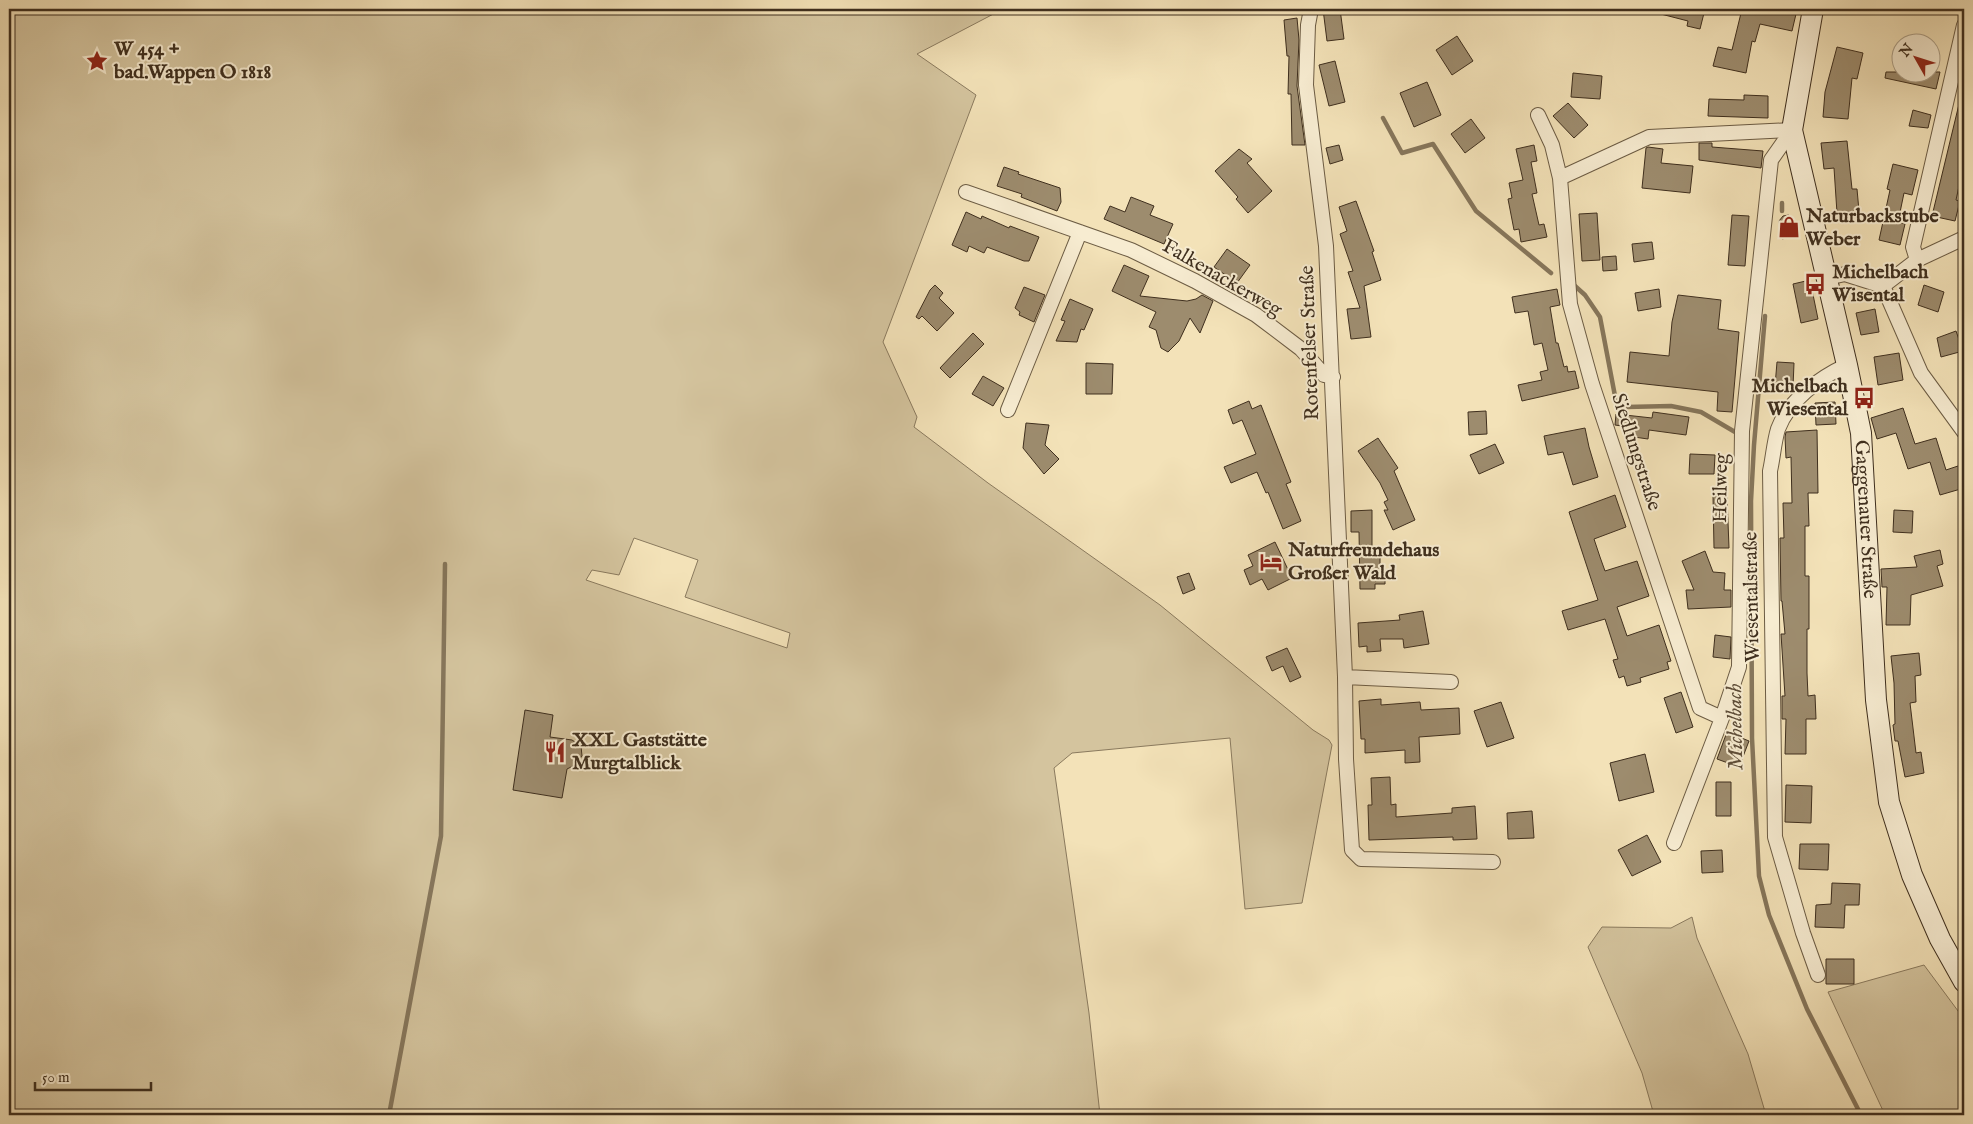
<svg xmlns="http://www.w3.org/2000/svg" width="1973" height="1124" font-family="'IM FELL English',serif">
	<rect width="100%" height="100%" fill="#f3e2b8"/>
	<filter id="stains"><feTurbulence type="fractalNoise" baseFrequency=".004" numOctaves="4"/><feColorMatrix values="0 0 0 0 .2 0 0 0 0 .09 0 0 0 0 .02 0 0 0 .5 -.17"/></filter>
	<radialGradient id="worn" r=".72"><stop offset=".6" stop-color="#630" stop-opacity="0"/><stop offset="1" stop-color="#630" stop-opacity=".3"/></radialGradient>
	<!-- green -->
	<path fill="#d4c49e" stroke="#8a7a5e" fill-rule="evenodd" d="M9,9H1003L917,54L976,95L883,342L917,417L914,427L988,483L1160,605L1313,730L1329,740L1332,745L1302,903L1245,909L1230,738L1072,753L1054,768L1089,1013L1100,1115H9ZM634,538L698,560L685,597L790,633L787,648L586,580L592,570L619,575Z
		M1692,917L1697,938L1748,1054L1766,1115H1654L1642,1073L1588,947L1602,927L1671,928Z
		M1924,965L1964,1019V1115H1885L1828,992Z"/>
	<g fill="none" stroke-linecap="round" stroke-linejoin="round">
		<!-- stream -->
		<path stroke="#86765b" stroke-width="4.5" d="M1383,118L1402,153L1433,144L1476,211L1551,273
			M1782,203V211
			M1575,286L1585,295L1600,317L1615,396L1626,407L1671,406L1701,412L1735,432
			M1765,316L1754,445L1751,501L1752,738L1759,876L1769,915L1807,1009L1861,1115
			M389,1115L441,836L445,564"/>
	</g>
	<!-- building -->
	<path fill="#9d8c6e" stroke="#3f2f1e" d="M1323,9H1340L1344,39L1327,41Z
		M1658,9H1705L1700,29L1687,26L1688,21L1657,13Z
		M1742,9H1756L1780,14L1781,11L1796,14L1792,31L1760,24L1755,42L1752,41L1746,73L1713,66L1718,47L1732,50Z
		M1297,18L1299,40L1297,86L1305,145H1292L1291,94H1288L1289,56H1287L1284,20Z
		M1457,36L1473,61L1452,75L1436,50Z
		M1837,47L1863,53L1857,79L1852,78L1848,119L1823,117L1825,92Z
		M1335,61L1345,102L1329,106L1319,65Z
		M1886,72H1940L1936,89L1885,78Z
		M1573,73L1602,76L1600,99L1571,97Z
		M1427,82L1441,115L1414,127L1400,93Z
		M1744,95L1768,96V118L1708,116L1709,99L1744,100Z
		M1960,100H1964V163L1956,200L1960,201L1955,221L1932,216Z
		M1568,103L1588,125L1574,138L1553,116Z
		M1913,110L1931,115L1928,128L1909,126Z
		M1471,119L1485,138L1465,153L1451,134Z
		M1847,141L1852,189H1857L1859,211L1837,213L1834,168L1824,169L1821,143Z
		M1699,143H1712V147L1763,151L1761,168L1699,160Z
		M1339,145L1343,160L1330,164L1326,148Z
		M1534,145L1537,161L1531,162L1537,193L1532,194L1539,225L1544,224L1547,237L1521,242L1519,229L1514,230L1508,199L1512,198L1509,183L1523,180L1516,149Z
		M1648,147L1663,149L1661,163L1693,166L1690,193L1642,188L1646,148Z
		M1239,149L1252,159L1247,163L1272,191L1248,213L1236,199L1238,197L1215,171Z
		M1893,164L1918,170L1912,195L1904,193L1898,222L1905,224L1900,245L1879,240L1890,190L1887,189Z
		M1004,167L1019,172L1018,174L1060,188L1061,202L1057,211L1021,197L1022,194L997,186Z
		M1131,197L1154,206L1150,215L1173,224L1164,244L1104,219L1110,206L1125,212Z
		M1356,201L1374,251L1372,252L1381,280L1364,286L1371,337L1351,339L1347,309L1360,308L1348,272L1353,271L1340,234L1347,231L1339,207Z
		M966,212L981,219L982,216L1009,228L1010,226L1039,237L1029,261H1024L987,247L984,253L969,246L967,252L952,245Z
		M1597,213L1600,260L1582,261L1579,214Z
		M1732,215L1749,216L1745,266L1728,265Z
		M1789,215L1793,219L1796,236L1782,239L1779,221L1783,216Z
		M1652,242L1654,259L1634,262L1632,244Z
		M1227,249L1250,265L1237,283L1214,267Z
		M1616,256L1617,270L1603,271L1602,257Z
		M1124,265L1149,276L1140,296L1187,301L1196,299L1202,295L1213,301L1200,333L1190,318L1179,341L1168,352L1161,348L1156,330L1149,327L1156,312L1112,291Z
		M1810,280L1818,319L1801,323L1793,284Z
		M935,285L943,293L939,298L954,313L937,331L922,316L919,319L916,317L930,290Z
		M1924,285L1944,292L1938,312L1918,305Z
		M1024,287L1045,295L1034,322L1019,315L1020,312L1015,308Z
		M1557,289L1560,305L1550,307L1556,343H1558L1564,367L1567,366L1568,372L1575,371L1579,388L1522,401L1518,385L1542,380L1540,372L1548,370L1542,343L1534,345L1528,311L1515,313L1512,297Z
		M1659,289L1661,307L1638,311L1635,293Z
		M1678,295L1721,300L1718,329L1739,332L1732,412L1717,411L1718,392L1627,382L1630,352L1669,356L1672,322Z
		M1070,299L1093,309L1084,330L1081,329L1077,342L1056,341L1065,321L1061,320Z
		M1875,309L1879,332L1861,335L1856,313Z
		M1956,331L1963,351L1941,357L1937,338Z
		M973,333L984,344L950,378L940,368Z
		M1899,353L1903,380L1878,385L1874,357Z
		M1777,362L1794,363L1793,387L1775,386Z
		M1086,363L1113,364L1112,394H1086Z
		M983,376L1004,388L993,406L972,394Z
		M1249,401L1252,409L1261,405L1291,482L1286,484L1301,521L1283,529L1268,492L1266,493L1257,472L1231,483L1224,467L1256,454L1242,420L1233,424L1228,410Z
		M1835,402L1836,424L1816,425L1815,403Z
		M1903,408L1915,444L1936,438L1946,470L1961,465L1964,476V488L1940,495L1930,462L1908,469L1896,433L1877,439L1871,418Z
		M1486,411L1487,434L1469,435L1468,412Z
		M1653,412L1689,417L1686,435L1649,430L1648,439L1627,436L1628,427L1615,425L1616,414L1652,418Z
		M1026,423L1049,425L1045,445L1059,459L1044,474L1023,448Z
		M1585,428L1589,447L1598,477L1573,485L1563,452L1548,455L1544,436Z
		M1817,430L1818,493H1808L1809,526H1805V576H1809V629H1807V673L1808,696L1815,695L1816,719H1806V754H1785L1786,719H1782V696H1785L1781,634H1785L1782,601H1781L1780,538H1784L1783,503H1792L1791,457L1786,458L1785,437L1786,432Z
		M1378,438L1398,468L1394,471L1415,520L1393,530L1384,510H1388L1384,502L1388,500L1380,483L1358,451Z
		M1495,444L1504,463L1479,474L1470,455Z
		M1690,454L1715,455L1714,474H1689Z
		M1615,495L1626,527L1594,539L1600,557L1605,571L1637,561L1649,596L1617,607L1627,636L1659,625L1671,661L1667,662L1669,669L1640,678L1641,682L1627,686L1624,676L1619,678L1613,660L1618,659L1605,619L1568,630L1562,611L1598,600L1569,512Z
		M1713,496H1727L1729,548H1714Z
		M1372,510V552H1380V572H1385V584H1375V589H1360L1359,532H1351V511Z
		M1894,510L1913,511L1912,533L1893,532Z
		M1275,542L1292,578L1268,590L1262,579L1250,585L1244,570L1253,566L1248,555Z
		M1940,550L1943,564L1937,566L1943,586L1911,595L1910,625H1886L1887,587H1882L1881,569L1917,567L1914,556Z
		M1705,551L1713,572L1725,573L1724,590H1731V607L1688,609L1686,590H1694L1682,561Z
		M1189,573L1195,589L1183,594L1177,577Z
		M1423,611L1429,644L1404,648L1403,639H1380L1381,651L1367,652V646L1359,647L1358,623L1400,620L1399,615Z
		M1715,635L1731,637L1730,659L1713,657Z
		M1287,648L1301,677L1290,682L1283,666L1272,671L1266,657Z
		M1919,653L1921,675L1915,676L1916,702L1910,703L1916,753L1921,752L1924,773L1905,777L1898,741H1895L1893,725L1895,724L1894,683L1891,656Z
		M1681,692L1693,727L1676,733L1664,698Z
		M1381,699V705L1420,702L1421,710L1459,708L1460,734L1419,737L1420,762L1405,763V750L1365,753V739H1361L1359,701Z
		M1501,702L1514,738L1487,747L1474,711Z
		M525,710L553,715L550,737L572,740L581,746L582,756L575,765L567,769L562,798L513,790Z
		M1727,732L1749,741L1739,767L1717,759Z
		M1645,754L1654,792L1619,801L1610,763Z
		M1390,777L1391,805L1396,804V817L1452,813V808L1475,806L1477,839L1453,840V837L1369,840L1368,805H1372L1371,778Z
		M1716,782H1731V816H1716Z
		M1786,785L1812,786L1811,823L1785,822Z
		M1532,811L1534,838L1508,839L1507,813Z
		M1647,835L1661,862L1632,876L1618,850Z
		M1800,844H1829L1828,870L1799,869Z
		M1722,850L1723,872L1702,873L1701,851Z
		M1832,883L1860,884L1859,905H1845L1844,928L1815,927L1816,905L1831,904Z
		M1826,959H1854V984H1826Z"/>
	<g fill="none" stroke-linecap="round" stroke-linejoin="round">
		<!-- street casing -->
		<g stroke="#6c5c44" stroke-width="16">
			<path id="street" d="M1311,9L1308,25L1306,85L1326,246L1345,677L1346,759L1352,850L1361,859L1493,862
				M1538,115L1552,145L1560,178L1570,304L1592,384L1700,708L1722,718
				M1560,178L1649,137L1792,130
				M966,192L1131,250L1195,281L1256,315L1301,349L1324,375L1333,377
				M1917,260L1913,247L1964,25
				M1827,278L1845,274L1883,286L1921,373L1964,432
				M1883,286L1917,260L1964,238
				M1008,410L1080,232
				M1345,677L1451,682
				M1674,843L1722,718L1739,667L1742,431L1771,160L1792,130
				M1818,975L1803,933L1775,837L1770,471C1773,458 1774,442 1778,429C1789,400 1819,378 1847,365"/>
		</g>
		<!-- secondary casing -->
		<g stroke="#3f2f1e" stroke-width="22">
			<g id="secondary">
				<path id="s1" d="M1813,9L1792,130L1847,365L1861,433L1876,700L1889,802L1912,875L1940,939L1964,982"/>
			</g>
		</g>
		<!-- street -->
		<use href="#street" stroke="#f7ecd1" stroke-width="14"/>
		<!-- secondary -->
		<use href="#secondary" stroke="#f7ecd1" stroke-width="20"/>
	</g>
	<!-- icons -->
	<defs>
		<g id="sight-bare" transform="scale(1.725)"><path d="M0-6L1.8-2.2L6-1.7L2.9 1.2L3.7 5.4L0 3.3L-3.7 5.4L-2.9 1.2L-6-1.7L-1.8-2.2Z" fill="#8f2418" stroke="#f7ecd1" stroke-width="2.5" paint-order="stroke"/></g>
		<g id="shop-bare" transform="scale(1.725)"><path d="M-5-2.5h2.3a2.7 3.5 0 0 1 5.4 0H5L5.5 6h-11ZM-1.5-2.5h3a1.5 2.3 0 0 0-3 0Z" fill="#8f2418" stroke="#f7ecd1" stroke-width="2.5" paint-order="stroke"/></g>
		<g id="bus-bare" transform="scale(1.725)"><path d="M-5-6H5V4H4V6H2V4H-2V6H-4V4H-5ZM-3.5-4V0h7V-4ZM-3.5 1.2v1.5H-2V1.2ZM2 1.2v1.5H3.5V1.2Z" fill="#8f2418" stroke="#f7ecd1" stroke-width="2.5" paint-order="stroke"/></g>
		<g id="hotel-bare" transform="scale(1.725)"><path d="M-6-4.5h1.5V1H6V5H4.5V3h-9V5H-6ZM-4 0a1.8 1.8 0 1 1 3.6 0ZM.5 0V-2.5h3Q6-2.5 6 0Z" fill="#8f2418" stroke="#f7ecd1" stroke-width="2.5" paint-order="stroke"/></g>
		<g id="restaurant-bare" transform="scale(1.725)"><path d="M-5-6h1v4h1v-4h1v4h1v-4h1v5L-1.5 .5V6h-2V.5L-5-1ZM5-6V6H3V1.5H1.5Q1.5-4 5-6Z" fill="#8f2418" stroke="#f7ecd1" stroke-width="2.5" paint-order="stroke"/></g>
	</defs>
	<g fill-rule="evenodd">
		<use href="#sight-bare" x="97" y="61"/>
		<use href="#shop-bare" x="1789" y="227"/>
		<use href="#bus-bare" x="1815" y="284"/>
		<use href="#bus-bare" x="1864" y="398"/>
		<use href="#hotel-bare" x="1271" y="562"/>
		<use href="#restaurant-bare" x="555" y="752"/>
	</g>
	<g text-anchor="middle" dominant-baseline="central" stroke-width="4" stroke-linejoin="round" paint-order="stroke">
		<!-- poi labels -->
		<g font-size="20" font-weight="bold" fill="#3f2f1e" stroke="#f7ecd1" text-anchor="start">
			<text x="114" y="49">W 454 +<tspan x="114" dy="23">bad.Wappen O 1818</tspan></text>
			<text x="1806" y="216">Naturbackstube<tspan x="1806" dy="23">Weber</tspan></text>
			<text x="1832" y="272">Michelbach<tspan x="1832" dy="23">Wisental</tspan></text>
			<text x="1848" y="386" text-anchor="end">Michelbach<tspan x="1848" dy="23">Wiesental</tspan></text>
			<text x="1288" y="550">Naturfreundehaus<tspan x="1288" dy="23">Großer Wald</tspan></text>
			<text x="572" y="740">XXL Gaststätte<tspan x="572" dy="23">Murgtalblick</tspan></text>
		</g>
		<!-- street labels -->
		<g font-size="20" fill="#3f2f1e" stroke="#f7ecd1">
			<text transform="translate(1222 278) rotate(30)">Falkenackerweg</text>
			<text transform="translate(1310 343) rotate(-92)">Rotenfelser Straße</text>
			<text transform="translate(1636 452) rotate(72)">Siedlungstraße</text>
			<text transform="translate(1721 488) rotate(-89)">Heilweg</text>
			<text stroke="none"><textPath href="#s1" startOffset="520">Gaggenauer Straße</textPath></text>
			<text transform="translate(1752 597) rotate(-91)">Wiesentalstraße</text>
		</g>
		<!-- water labels -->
		<g font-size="21" font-style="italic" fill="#5d4c38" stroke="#f7ecd1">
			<text transform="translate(1736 727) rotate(-91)">Michelbach</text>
		</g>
	</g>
	<!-- margin -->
	<rect width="1973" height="1124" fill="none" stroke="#f3e2b8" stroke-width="30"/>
	<rect x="10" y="10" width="1953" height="1104" fill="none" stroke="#3f2f1e" stroke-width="2.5"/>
	<rect x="15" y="15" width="1943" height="1094" fill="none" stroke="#3f2f1e"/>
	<!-- north arrow -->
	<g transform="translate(1916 58) rotate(309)"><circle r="24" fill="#f7ecd1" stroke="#ada089"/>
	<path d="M0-4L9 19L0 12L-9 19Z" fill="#8f2418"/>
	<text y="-8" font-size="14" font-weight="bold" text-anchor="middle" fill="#3f2f1e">N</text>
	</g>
	<!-- scale -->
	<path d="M35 1082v8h116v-8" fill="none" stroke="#3f2f1e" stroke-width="2.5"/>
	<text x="42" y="1082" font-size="15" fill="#3f2f1e" stroke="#f7ecd1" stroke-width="4" paint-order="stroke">50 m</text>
	<rect width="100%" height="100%" filter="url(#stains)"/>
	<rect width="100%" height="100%" fill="url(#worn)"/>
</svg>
